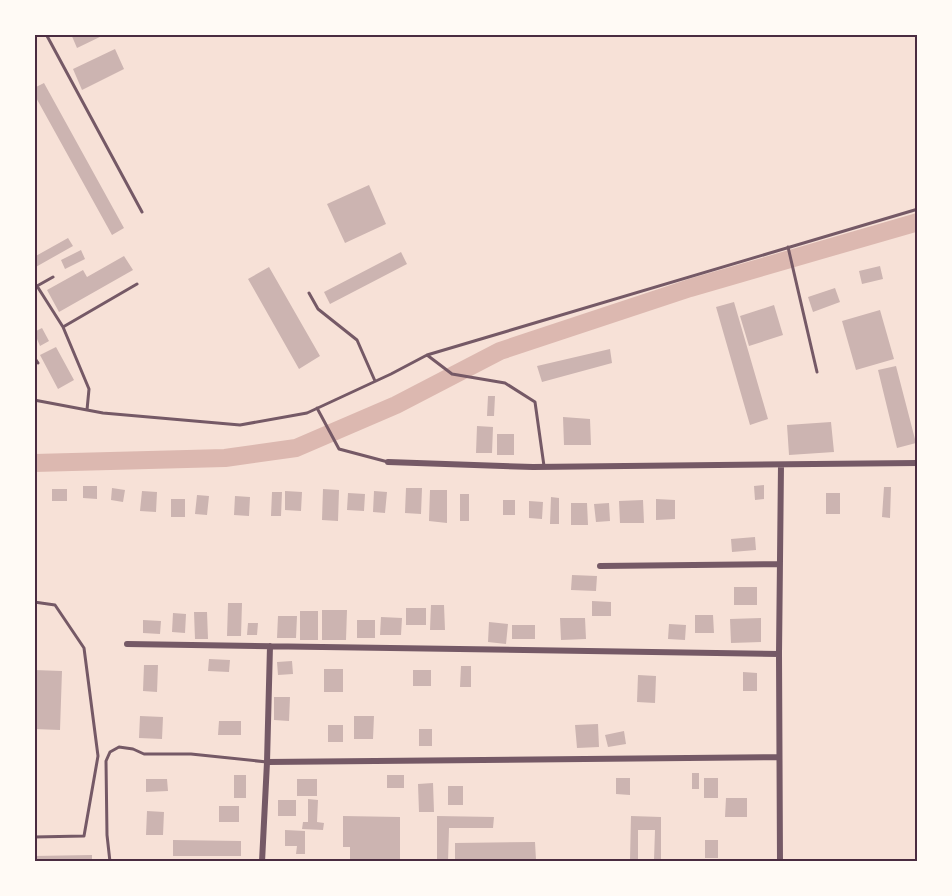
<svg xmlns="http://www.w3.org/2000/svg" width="952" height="896" font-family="'PT Sans',sans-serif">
	<rect width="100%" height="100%" fill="#f7e1d7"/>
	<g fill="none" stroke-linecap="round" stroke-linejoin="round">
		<!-- river -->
		<path stroke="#dcb8b0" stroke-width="18" d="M34,463L225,458L296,448L396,405L500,351L690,288L918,222"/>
	</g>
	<!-- building -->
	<path fill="#ccb4b1" d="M71,34H106L77,48Z
		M115,49L124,69L82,90L73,69Z
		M44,83L124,228L112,235L34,94V88Z
		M369,185L386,224L345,243L327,204Z
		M68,238L73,246L34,268V257Z
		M81,250L85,259L65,269L61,260Z
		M401,252L407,264L330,304L324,292Z
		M124,256L133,270L59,312L47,290L83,270L87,277Z
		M880,266L883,279L862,284L859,271Z
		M269,267L320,356L299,369L248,279Z
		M835,288L840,302L813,312L808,297Z
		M734,302L768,419L750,425L716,307Z
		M774,305L783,335L749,346L740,316Z
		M880,310L894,359L856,370L842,321Z
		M42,328L49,341L40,346L34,332Z
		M56,347L74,380L58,389L40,355Z
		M610,349L612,363L542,382L537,366Z
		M896,366L916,443L897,448L878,370Z
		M488,396H495L494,416H487Z
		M563,417L590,419L591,445H564Z
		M831,422L834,452L789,455L787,425Z
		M477,426L493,427L492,453H476Z
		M497,434H514V455H497Z
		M764,485V499L755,500L754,486Z
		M83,486H97V499L83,498Z
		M884,487H891L890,518L882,517Z
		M112,488L125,490L123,502L111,500Z
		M406,488H422L421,514L405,513Z
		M52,489H67V501H52Z
		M323,489L339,490L338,521L322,520Z
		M430,490H447V523L429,521Z
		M142,491L157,492L156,512L140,511Z
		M285,491L302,492L301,511L285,510Z
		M374,491L387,492L385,513L373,512Z
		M272,492H282L281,516H271Z
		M348,493L365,494L364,511L347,510Z
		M826,493H840V514H826Z
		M460,494H469V521H460Z
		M197,495L209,496L207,515L195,514Z
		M235,496L250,497L249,516L234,515Z
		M551,497L559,498V524H550Z
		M171,499H185V517H171Z
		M656,499L675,500V519L656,520Z
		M503,500H515V515H503Z
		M643,500L644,523H620L619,501Z
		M529,501L543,502L542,519L529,518Z
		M571,503H587L588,525H571Z
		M609,503L610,521L596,522L594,504Z
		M755,537L756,550L732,552L731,539Z
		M572,575L597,576L596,591L571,590Z
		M734,587H757V605H734Z
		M592,601L611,602V616H592Z
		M228,603H242L241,636H227Z
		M431,605H444L445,630H430Z
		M406,608H426V625H406Z
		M322,610H347L346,640H322Z
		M300,611H318V640H300Z
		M194,612H207L208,639H195Z
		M173,613L186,614L185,633L172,632Z
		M695,615H713L714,633H695Z
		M278,616H297L296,638H277Z
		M381,617L402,618L401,635H380Z
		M560,618H585L586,639L561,640Z
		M761,618V642L731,643L730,619Z
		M143,620L161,621L160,634L143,633Z
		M357,620H375V638H357Z
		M489,622L508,624L506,644L488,642Z
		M248,623H258L257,635H247Z
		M669,624L686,625L685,640L668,639Z
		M512,625H535V639H512Z
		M209,659L230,660L229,672L208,671Z
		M292,661L293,674L278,675L277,662Z
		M144,665H158L157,692L143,691Z
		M461,666H471V687H460Z
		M324,669H343V692H324Z
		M34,670L62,671L60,730L34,729Z
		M413,670H431V686H413Z
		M743,672L757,673V691H743Z
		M638,675L656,676L655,703L637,702Z
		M274,697H290L289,721L274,720Z
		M140,716L163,717L162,739L139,738Z
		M354,716H374L373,739H354Z
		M219,721H241V735H218Z
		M598,724L599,747L577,748L575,725Z
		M328,725H343V742H328Z
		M419,729H432V746H419Z
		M624,731L626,744L608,747L605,735Z
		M692,773H699V789H692Z
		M234,775H246V798H234Z
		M387,775H404V788H387Z
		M616,778H630V795L616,794Z
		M704,778H718V798H704Z
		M146,779H167L168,791L146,792Z
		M297,779H317V796H297Z
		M433,783L434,812H419L418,784Z
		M448,786H463V805H448Z
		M726,798H747V817H725Z
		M308,799L318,800L317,822L324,823L323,830L302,829L303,822H308Z
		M278,800H296V816H278Z
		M219,806H239V822H219Z
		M147,811L164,812L163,835H146Z
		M343,816L400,817V862H350V847H343Z
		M437,816L494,817L493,828H449L448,862H437Z
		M631,816L661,817V860H654L655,830H638V860H630Z
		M285,830L305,831V854H296L297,846H285Z
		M173,840L241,841V856H173Z
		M705,840H718V858H705Z
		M535,842L536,860L455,861V843Z
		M92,855V862H34V856Z"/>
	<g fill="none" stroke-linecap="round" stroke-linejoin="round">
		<!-- service -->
		<path stroke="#755966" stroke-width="3" d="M46,34L142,212
			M788,247L817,372
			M53,277L37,286L63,327L89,389L87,410
			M309,293L318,309L357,340L375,381
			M63,327L137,284
			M427,355L918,209
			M34,357L38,363
			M34,400L103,413L240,425L307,413L391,374L427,355L452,374L505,383L535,402L544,466
			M317,408L339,449L388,462
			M34,602L55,605L84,648L98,756L84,836L34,837
			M110,862L107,835L106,761L110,752L119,747L133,749L144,754H191L267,762"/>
		<!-- minor -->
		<path stroke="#755966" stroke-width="6" d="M388,462L533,467L918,463
			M600,566L780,564
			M127,644L779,654
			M267,762L779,757
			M262,862L267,762L270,646
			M780,862L779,654L781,465"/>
	</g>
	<!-- border -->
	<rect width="952" height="896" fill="none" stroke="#fffaf5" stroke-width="72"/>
	<rect x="36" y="36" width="880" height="824" fill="none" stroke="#4a2c40" stroke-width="2"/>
</svg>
